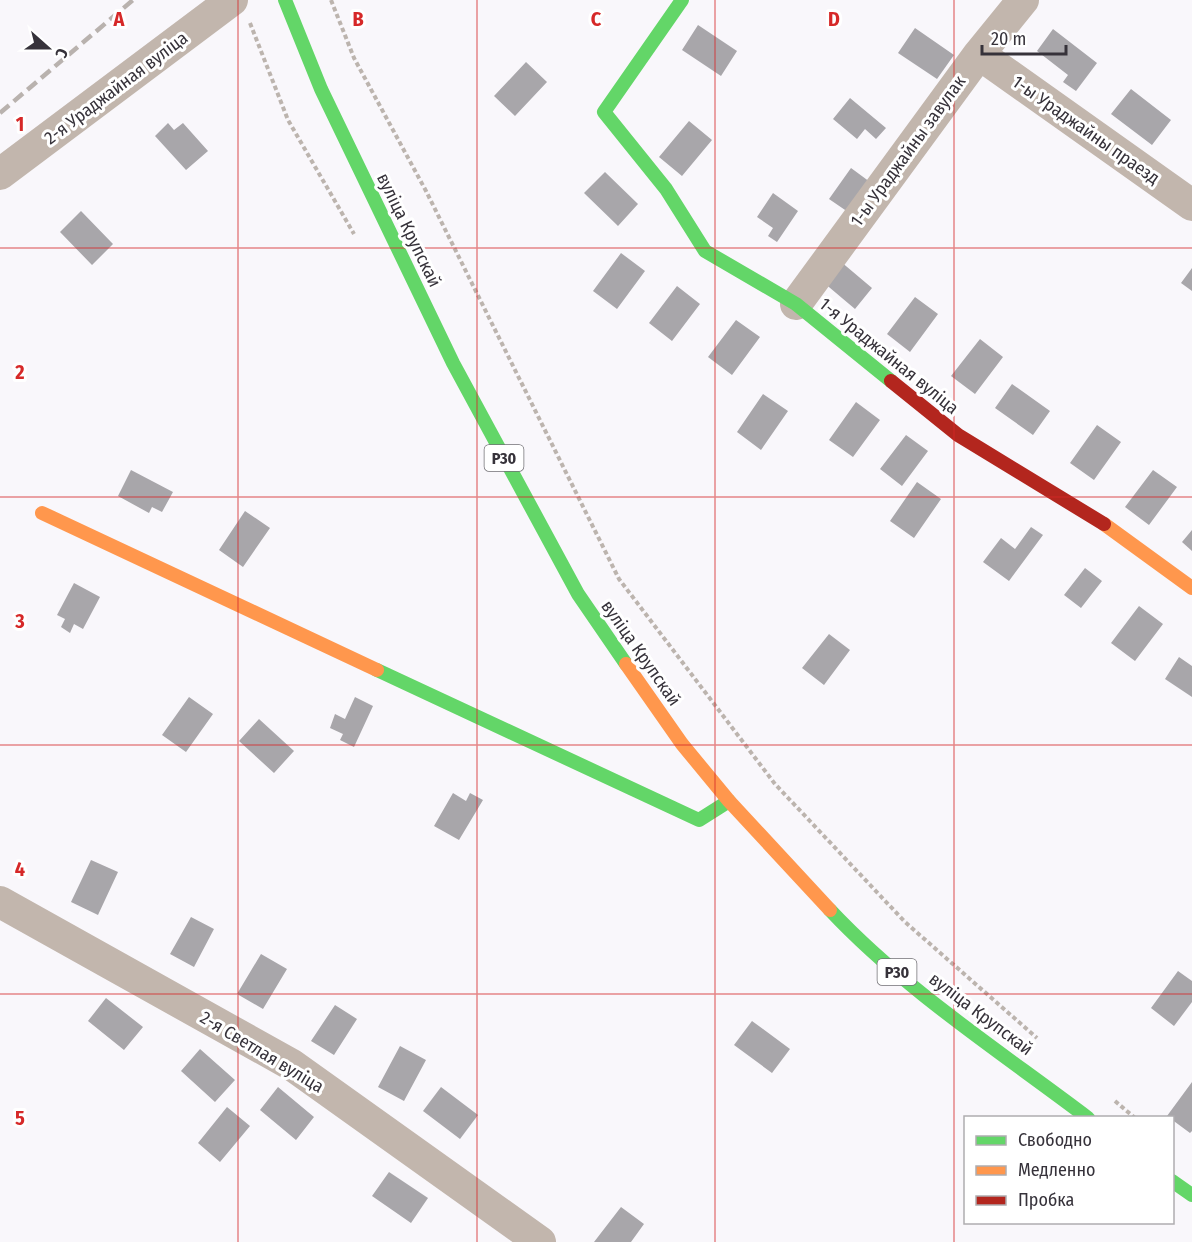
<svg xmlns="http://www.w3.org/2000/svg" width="1192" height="1242" font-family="'Fira Sans Condensed',sans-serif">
	<rect width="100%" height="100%" fill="#f9f7fb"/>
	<!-- building -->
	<path fill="#a8a6aa" d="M698,25L737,51L721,76L682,50Z
		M915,28L954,55L937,79L898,53Z
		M1053,29L1097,63L1076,91L1063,82L1068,75L1037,51Z
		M526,62L547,82L515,116L494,96Z
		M1131,89L1171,120L1152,145L1111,114Z
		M850,98L886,128L876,139L865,129L857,139L833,119Z
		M689,121L712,140L682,176L659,157Z
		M168,123L174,130L183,123L208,151L186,170L155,136Z
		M851,168L870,182L848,212L829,199Z
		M605,172L638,204L618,226L584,193Z
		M773,193L798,211L777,242L768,236L773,228L757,217Z
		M81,211L113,244L92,265L60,232Z
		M621,253L645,271L617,309L593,291Z
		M840,261L872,288L855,309L823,282Z
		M1192,268V291L1181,283Z
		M677,286L700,304L672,341L649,323Z
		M915,297L938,314L910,352L887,334Z
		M736,320L760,337L732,375L708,357Z
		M980,339L1003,357L975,394L951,376Z
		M1012,384L1050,411L1033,435L995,408Z
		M763,394L788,411L761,450L737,432Z
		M856,402L880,420L853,457L829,440Z
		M1097,425L1121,442L1094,480L1070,463Z
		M906,435L928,451L902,486L880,469Z
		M131,470L173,492L162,512L152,507L149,513L118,496Z
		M1153,470L1177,487L1149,525L1125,507Z
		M917,482L941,499L914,538L890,521Z
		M245,511L270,528L243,567L219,550Z
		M1031,527L1043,535L1009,581L983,562L1001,538L1015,549Z
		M1192,530V551L1182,542Z
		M1085,568L1102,581L1081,608L1064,595Z
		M74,583L100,597L83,629L74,624L70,633L61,627L65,619L57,615Z
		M1139,606L1163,624L1135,661L1111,643Z
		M829,634L850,650L824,685L802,668Z
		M1179,657L1192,666V697L1165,679Z
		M189,697L213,714L186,752L162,735Z
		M355,697L373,706L354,747L340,740L343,734L330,728L335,714L345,719Z
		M259,719L294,751L274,773L239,741Z
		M453,793L466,801L470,793L483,800L459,840L434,826Z
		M91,860L118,872L98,915L71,902Z
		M191,917L214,929L194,967L170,954Z
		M261,954L287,969L263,1009L237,994Z
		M1178,971L1192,981V1002L1174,1026L1151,1008Z
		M106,998L143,1027L124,1050L88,1021Z
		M335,1005L357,1019L334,1055L311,1041Z
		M752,1021L790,1049L772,1073L734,1045Z
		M400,1046L426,1060L404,1101L378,1087Z
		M200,1049L235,1080L215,1102L181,1071Z
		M1192,1082V1131L1190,1133L1167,1116Z
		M278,1087L314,1117L296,1140L260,1110Z
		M441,1087L478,1115L460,1139L423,1111Z
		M227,1107L250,1126L220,1162L198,1143Z
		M389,1172L428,1198L411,1223L372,1196Z
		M621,1207L644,1224L631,1242H594Z"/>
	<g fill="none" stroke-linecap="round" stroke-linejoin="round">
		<!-- path -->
		<path stroke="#bcb4ae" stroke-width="4" stroke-dasharray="4.5 3" stroke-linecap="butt" d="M331,0L354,58L426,191L619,579L775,784L905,922L1037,1038
			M250,23L288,120L354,234
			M1115,1101L1135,1118"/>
		<!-- street -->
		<path stroke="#c2b6ad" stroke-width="32" d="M979,54L1192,205
			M0,174L232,0
			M796,304L979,54L1023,0
			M0,902L292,1065L540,1242"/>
		<!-- fast -->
		<path stroke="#63d668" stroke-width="14" d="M285,0L321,89L453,363L578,594L626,664
			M682,0L604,112L666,189L705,251L796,304L891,381
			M377,670L699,820L729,801
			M830,910C905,990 1001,1052 1088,1118
			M1172,1181L1192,1195"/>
		<!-- slow -->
		<path stroke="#ff974d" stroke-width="14" d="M42,513L377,670
			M1104,524L1192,588
			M626,664L682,744L729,801L830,910"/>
		<!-- jam -->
		<path stroke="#b3261e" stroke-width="14" d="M891,381L958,435L1104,524"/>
		<!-- rail -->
		<path stroke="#b9b2ae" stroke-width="4.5" stroke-dasharray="12 6" stroke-linecap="butt" d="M0,113L133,0"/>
	</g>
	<!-- grid -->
	<path fill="none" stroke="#d62828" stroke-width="1.5" stroke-opacity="0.55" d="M238,0V1242M477,0V1242M715,0V1242M954,0V1242M0,248H1192M0,497H1192M0,745H1192M0,994H1192"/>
	<g text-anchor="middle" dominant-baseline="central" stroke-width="6" stroke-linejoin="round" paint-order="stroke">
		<!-- shield labels -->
		<g fill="#fff" stroke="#727075" stroke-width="1.5">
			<rect x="484.5" y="445" width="39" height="26" rx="4.5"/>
			<rect x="877.5" y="959" width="39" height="26" rx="4.5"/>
		</g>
		<g font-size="16" font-weight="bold" fill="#36323a">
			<text x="504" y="458">Р30</text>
			<text x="897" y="972">Р30</text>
		</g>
		<!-- street labels -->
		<g font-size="18" fill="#36323a" stroke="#fff">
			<text transform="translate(116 88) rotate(-37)">2-я Ураджайная вуліца</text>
			<text transform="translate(1086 130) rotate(35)">1-ы Ураджайны праезд</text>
			<text transform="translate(908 151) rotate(-54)">1-ы Ураджайны завулак</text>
			<text transform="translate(409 230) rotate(64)">вуліца Крупскай</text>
			<text transform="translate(889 356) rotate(39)">1-я Ураджайная вуліца</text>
			<text transform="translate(641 653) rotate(55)">вуліца Крупскай</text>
			<text transform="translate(981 1014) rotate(37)">вуліца Крупскай</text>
			<text transform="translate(262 1052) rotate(31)">2-я Светлая вуліца</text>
		</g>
	</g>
	<g font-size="20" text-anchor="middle" font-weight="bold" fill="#d62828" stroke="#fff" stroke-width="6" stroke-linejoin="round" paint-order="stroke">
		<text x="119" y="26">A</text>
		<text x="358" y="26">B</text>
		<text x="596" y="26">C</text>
		<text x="834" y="26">D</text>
		<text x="20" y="131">1</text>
		<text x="20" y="379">2</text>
		<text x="20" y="628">3</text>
		<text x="20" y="876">4</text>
		<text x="20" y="1125">5</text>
	</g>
	<!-- legend -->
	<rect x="964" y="1116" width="210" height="108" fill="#ffffff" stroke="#afadb0" stroke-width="1.5"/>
	<rect x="976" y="1136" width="30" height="9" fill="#63d668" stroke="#afadb0" stroke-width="1.5"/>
	<text x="1018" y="1146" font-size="18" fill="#36323a">Свободно</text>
	<rect x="976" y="1166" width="30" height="9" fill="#ff974d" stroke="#afadb0" stroke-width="1.5"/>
	<text x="1018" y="1176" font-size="18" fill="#36323a">Медленно</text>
	<rect x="976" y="1196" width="30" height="9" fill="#b3261e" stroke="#afadb0" stroke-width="1.5"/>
	<text x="1018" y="1206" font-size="18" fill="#36323a">Пробка</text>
	<!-- north arrow -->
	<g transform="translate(48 48) rotate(111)" stroke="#ffffff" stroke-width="4.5" paint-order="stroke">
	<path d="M0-4.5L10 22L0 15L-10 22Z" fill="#36323a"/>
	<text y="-9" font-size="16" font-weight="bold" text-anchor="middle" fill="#36323a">С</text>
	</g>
	<!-- scale -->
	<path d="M982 45v9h84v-9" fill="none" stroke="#36323a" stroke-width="3"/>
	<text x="991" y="45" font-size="18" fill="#36323a" stroke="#ffffff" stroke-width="4.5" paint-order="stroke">20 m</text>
</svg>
